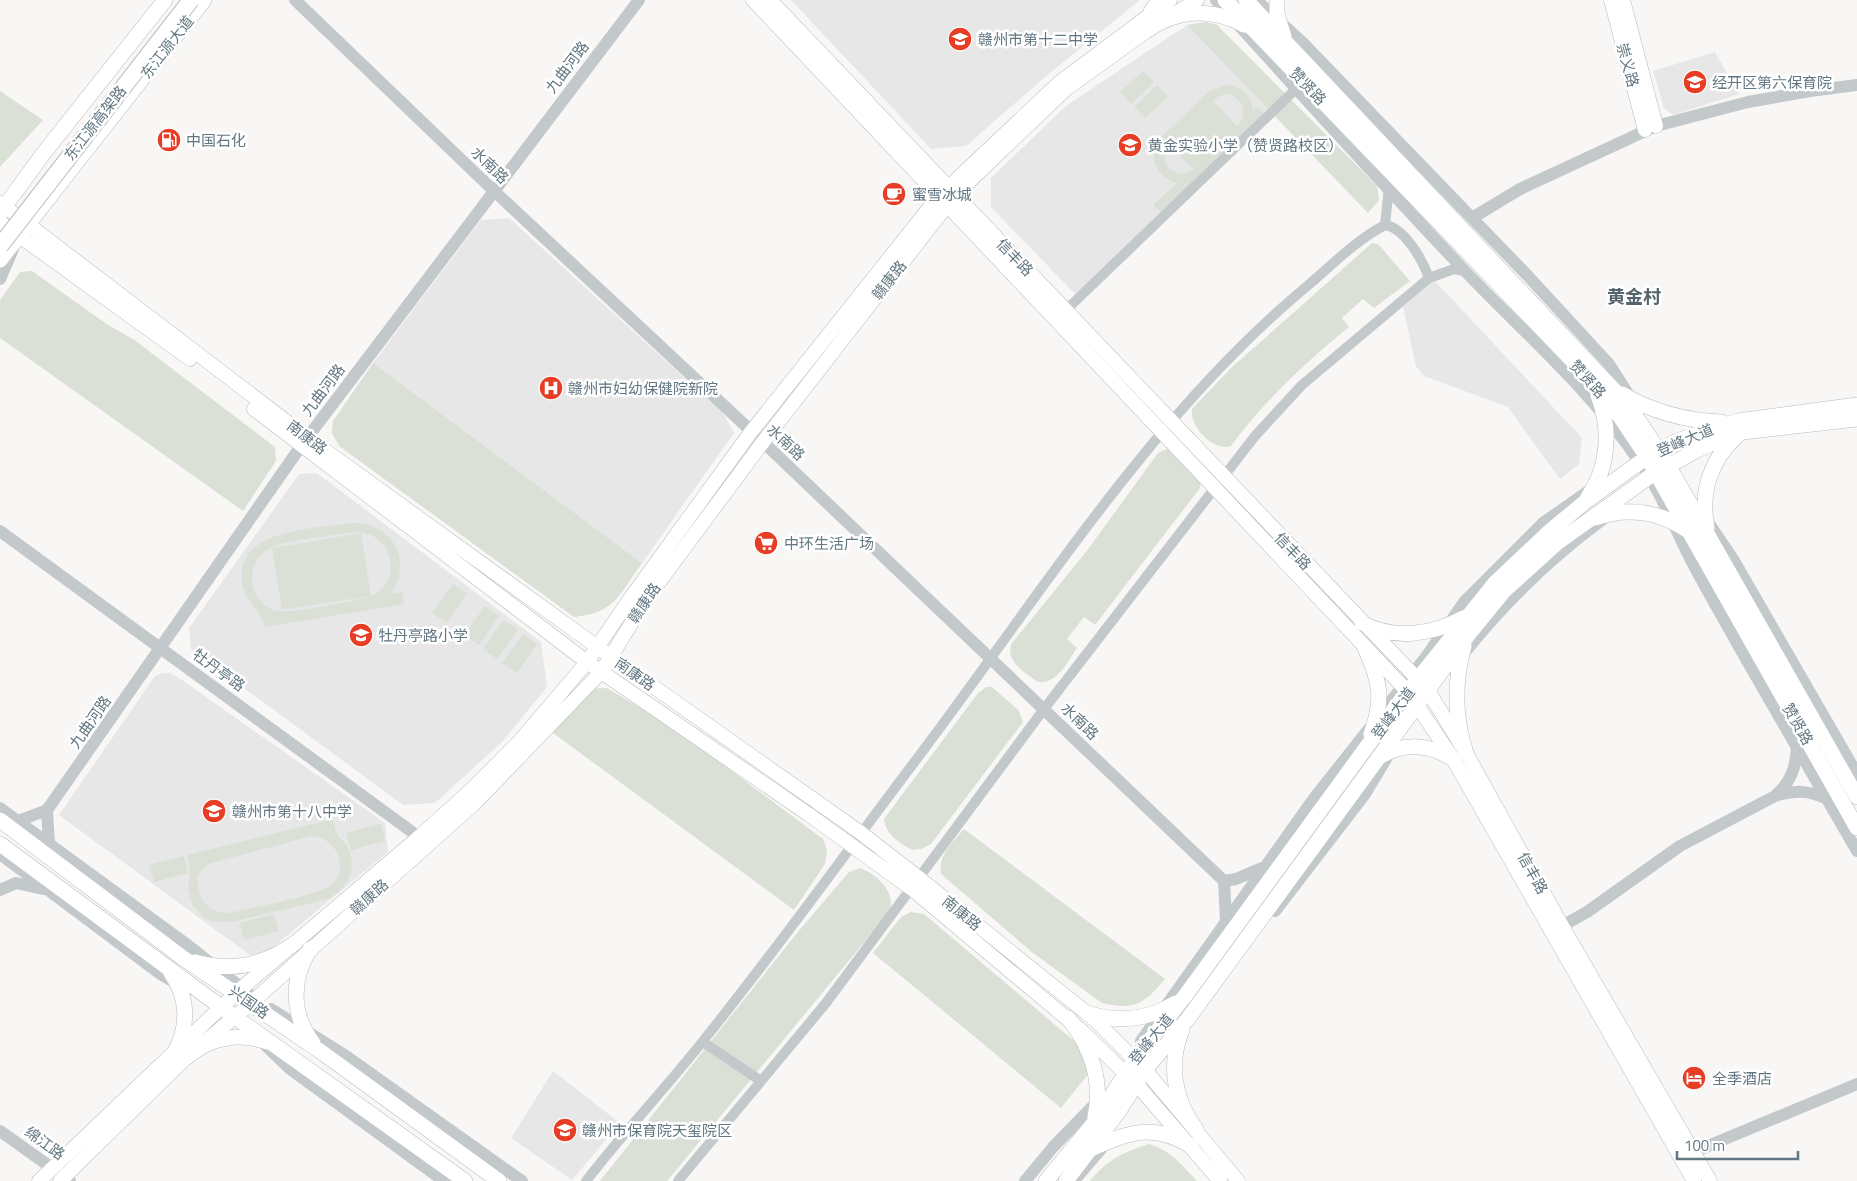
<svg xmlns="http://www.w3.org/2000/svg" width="1857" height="1181" font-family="'Titillium Web','Noto Sans SC',sans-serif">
	<rect width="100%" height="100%" fill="#f8f7f5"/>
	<!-- built -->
	<path fill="#e6e7e6" d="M791,0H1140L1045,77L966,146L931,149Z
		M1187,25L1271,112L1076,295L991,207V178L1066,106Z
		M1715,52L1739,94L1673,115L1664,108L1653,71Z
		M509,218L723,413L734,433L642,563L373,363L481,220Z
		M1434,280L1582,438L1579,464L1560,479L1508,407L1424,376L1416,366L1403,307Z
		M317,473L541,642L547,687L503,741L435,803L403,805L191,649L189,628L299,474Z
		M162,673H170L179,678L385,823L388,852L272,948L262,954L250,955L59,815L155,676Z
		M553,1071L620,1123L572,1180L511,1138Z"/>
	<!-- green -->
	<path fill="#dae0d6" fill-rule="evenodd" d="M1205,22L1216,24L1377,186L1379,200L1368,213L1187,25Z
		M1143,71L1154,82L1131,104L1120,92Z
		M1157,85L1168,97L1145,118L1134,107Z
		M1225,85C1241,86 1252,95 1253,111L1258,107L1265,114L1161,213L1153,205L1177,183C1156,177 1146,156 1161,137L1210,91ZM1227,94C1243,97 1249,114 1237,126L1213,101L1219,96ZM1169,145L1193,169L1186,173L1178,174L1168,168L1164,156Z
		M0,91L43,120L0,167Z
		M1372,243L1378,244L1410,281L1374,308L1363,299L1342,318L1349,327C1306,362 1264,401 1231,446C1213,452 1189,426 1192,409L1231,368Z
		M32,271L108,325L133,339L275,447L276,461L243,511L0,338V300L20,272Z
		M373,363L642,563C619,594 616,613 574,617L339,446L332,433L333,421Z
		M1167,449L1173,450L1201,480L1200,488L1095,625L1084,617L1067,639L1077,648C1067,662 1058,684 1038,682C1025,673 1004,661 1012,643L1086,552L1158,453Z
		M351,523C391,521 414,559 391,594L402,592L404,604L265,627C261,610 245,602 242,583C234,528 315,529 351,523ZM357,532C392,532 405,582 371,596L361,533L272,548L282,610L370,596C357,601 288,614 276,611C261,607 251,591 252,576C252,564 260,553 270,548C285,540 337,535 357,532Z
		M453,584L467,594L447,623L432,613Z
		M485,606L499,616L479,645L464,635Z
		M503,620L518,630L497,659L483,649Z
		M523,634L537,644L517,673L502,663Z
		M986,687H992L1019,711L1023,722L931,844L921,849L913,850C900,844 885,834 884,819L978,693Z
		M607,688L674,728L823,839L827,850L825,864L794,910L549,730L586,689Z
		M333,819C334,823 335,830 337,834C341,840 346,843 349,850C357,870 347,889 328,899L231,922H215L206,919L193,906L188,888L190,868L187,855ZM312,836C337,838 351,869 330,886C319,895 247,909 229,913C206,913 196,897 198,876L208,864Z
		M381,824L385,841L351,850L346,833Z
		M964,829L1165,979C1145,1003 1135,1011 1102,1003L1033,953L941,874C938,855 952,843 964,829Z
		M184,856L188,873L154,882L149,865Z
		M860,868C876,874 898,893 889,912L667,1181H600L797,933L849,872Z
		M911,912L924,914L1080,1046L1089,1073L1061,1108L873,953L901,917Z
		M274,914L279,931L244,940L240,923Z
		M1149,1144C1170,1150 1182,1165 1197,1181H1090C1107,1160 1123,1152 1149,1144Z"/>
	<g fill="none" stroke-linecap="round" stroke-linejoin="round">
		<!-- secondary casing -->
		<g stroke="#b5bcbf" stroke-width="15">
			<path id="secondary" d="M753,0L1408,692L1453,759L1694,1181
				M770,0L1427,689L1466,753L1562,926L1710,1181
				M1611,0L1645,130
				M1623,0L1656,126
				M0,203L308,438L610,656L861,833L919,878L1094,1019L1145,1070L1238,1181
				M0,222L190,359
				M254,409L587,662L808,814L912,889L1083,1032L1139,1087L1220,1181
				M39,1181L236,993L419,837L471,790L519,742L587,662L632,596L751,432L938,197L1060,82L1170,0
				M60,1181L187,1057L250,1004L476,802L602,671L645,601L763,442L955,195L1066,89L1145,32L1197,0"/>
		</g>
		<!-- primary casing -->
		<g stroke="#b6bcbe" stroke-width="16">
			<path id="primary" d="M1225,0L1589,378L1617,412L1647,457L1857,828
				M1246,0L1629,406L1668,465L1857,797
				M1277,0V14L1284,37
				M1151,12L1159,0
				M1159,23C1187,9 1217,10 1244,25
				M0,213L43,154L165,0
				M0,260L204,0
				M1622,394C1653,412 1686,421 1722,422
				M1588,497C1609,467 1611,429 1598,395
				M1595,518C1627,507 1658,511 1687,530
				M1707,528C1700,493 1710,460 1737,436
				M1362,623C1394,640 1431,635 1463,618
				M1464,646C1454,682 1454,717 1466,753
				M1365,648C1380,681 1384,699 1371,734
				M1379,757C1403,742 1430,744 1453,759
				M0,820L183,958L320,1051L499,1181
				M0,844L221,1007L465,1181
				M310,949C291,979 291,1014 313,1043
				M195,962C231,972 265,965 295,943
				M171,973C189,998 189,1029 173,1055
				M1087,1013C1118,1023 1148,1020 1176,1003
				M1068,1018C1091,1046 1103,1081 1095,1117
				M1182,1030C1168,1064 1174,1100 1196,1129
				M187,1057C210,1038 238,1032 267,1042
				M1093,1148C1130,1132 1153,1123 1191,1146
				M1046,1181L1093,1124L1135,1059L1185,996L1398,704L1495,583L1550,531L1585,502L1647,457L1677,441L1738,421L1857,405
				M1066,1181L1119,1111L1145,1070L1187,1020L1468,635L1504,591L1557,543L1649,477L1697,450L1727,437L1743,432L1857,419"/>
		</g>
		<!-- minor -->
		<path stroke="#c3c8cb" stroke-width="10" d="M1385,225C1405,228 1423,261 1429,278
			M1066,310L1296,89
			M703,1042L761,1081
			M586,1181C623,1133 665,1089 703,1041C778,948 847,851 919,756C1039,597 1152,415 1306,287C1331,266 1356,240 1385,225L1389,187
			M678,1181L826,1003L1044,709L1255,436L1302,385L1429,278L1454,269L1465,271"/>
		<!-- tertiary -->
		<path stroke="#c3c8cb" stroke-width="12" d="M295,0L493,190L763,442L1224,881L1226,921
			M1216,0C1298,91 1380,181 1464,270C1524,333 1590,389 1639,461C1664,496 1678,538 1699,575C1750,668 1804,759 1857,851
			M1256,0L1302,42L1527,275L1609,364L1632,400
			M1472,218L1520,189L1656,126L1748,102L1810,91L1857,85
			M0,279L13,249
			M1706,519L1733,559L1857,774
			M0,531L419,837
			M1461,657C1502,605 1549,559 1602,520
			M1776,795C1791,782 1796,767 1797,747
			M0,808L185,943L248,993
			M47,810L301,446L639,0
			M18,821L47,810L49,844
			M0,854L159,973L179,985
			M1224,881L1236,879L1262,868
			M0,890L16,883L43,889
			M1275,911L1365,794L1392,749
			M1562,926L1587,912L1680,846L1775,796C1794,790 1809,790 1827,799
			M271,1009L343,1054L522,1181
			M1141,1041L1315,797L1426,657L1465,601L1543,523L1593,488
			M263,1043L290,1069L444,1181
			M0,1131L70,1181
			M1684,1156L1857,1084
			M1077,1177L1106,1143
			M1025,1181L1054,1146L1099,1100"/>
		<!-- secondary -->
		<use href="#secondary" stroke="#fff" stroke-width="14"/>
		<!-- primary -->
		<use href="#primary" stroke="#fff" stroke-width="15"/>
		<!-- trunk-bridge casing -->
		<g stroke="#b8bcbe" stroke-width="18" stroke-linecap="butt">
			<path id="trunk-bridge" d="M0,246L191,0"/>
		</g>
		<!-- trunk-bridge -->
		<use href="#trunk-bridge" stroke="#fff" stroke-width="16"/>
	</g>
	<!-- icons -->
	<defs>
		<g id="school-disc" transform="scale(1.25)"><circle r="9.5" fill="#e83d25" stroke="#fff"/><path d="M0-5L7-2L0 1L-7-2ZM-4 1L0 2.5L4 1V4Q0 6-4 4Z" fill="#fff"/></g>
		<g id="fuel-disc" transform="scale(1.25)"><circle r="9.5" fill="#e83d25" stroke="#fff"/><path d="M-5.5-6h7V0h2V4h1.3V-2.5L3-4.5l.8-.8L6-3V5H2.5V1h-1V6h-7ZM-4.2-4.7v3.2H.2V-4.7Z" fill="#fff"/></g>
		<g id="cafe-disc" transform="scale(1.25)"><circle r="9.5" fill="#e83d25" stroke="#fff"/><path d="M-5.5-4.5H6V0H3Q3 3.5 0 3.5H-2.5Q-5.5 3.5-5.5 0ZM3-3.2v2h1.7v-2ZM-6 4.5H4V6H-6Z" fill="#fff"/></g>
		<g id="hospital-disc" transform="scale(1.25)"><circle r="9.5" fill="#e83d25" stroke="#fff"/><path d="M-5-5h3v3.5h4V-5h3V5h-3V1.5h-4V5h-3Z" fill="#fff"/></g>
		<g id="supermarket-disc" transform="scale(1.25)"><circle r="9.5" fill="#e83d25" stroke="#fff"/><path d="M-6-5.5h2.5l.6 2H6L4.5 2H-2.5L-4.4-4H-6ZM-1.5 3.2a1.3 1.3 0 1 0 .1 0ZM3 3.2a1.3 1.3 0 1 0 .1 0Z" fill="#fff"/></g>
		<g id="hotel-disc" transform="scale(1.25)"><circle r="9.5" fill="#e83d25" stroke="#fff"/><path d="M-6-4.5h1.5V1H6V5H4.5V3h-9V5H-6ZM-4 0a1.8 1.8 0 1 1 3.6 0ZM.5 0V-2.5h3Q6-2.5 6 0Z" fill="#fff"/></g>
	</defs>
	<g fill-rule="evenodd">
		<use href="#school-disc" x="960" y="39"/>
		<use href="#school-disc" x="1695" y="82"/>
		<use href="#fuel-disc" x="169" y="140"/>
		<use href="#school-disc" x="1130" y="145"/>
		<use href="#cafe-disc" x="894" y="194"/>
		<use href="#hospital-disc" x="551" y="388"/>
		<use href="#supermarket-disc" x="766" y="543"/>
		<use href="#school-disc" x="361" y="635"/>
		<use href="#school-disc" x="214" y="811"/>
		<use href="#hotel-disc" x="1694" y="1078"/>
		<use href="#school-disc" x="565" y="1130"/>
	</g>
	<g text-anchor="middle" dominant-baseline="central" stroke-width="5" stroke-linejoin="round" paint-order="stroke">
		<!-- poi labels -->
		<g font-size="15" fill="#627781" stroke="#fff" text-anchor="start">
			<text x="978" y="39">赣州市第十二中学</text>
			<text x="1712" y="82">经开区第六保育院</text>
			<text x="186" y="140">中国石化</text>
			<text x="1148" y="145">黄金实验小学（赞贤路校区）</text>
			<text x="912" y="194">蜜雪冰城</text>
			<text x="568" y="388">赣州市妇幼保健院新院</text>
			<text x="784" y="543">中环生活广场</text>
			<text x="378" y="635">牡丹亭路小学</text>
			<text x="232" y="811">赣州市第十八中学</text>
			<text x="1712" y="1078">全季酒店</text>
			<text x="582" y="1130">赣州市保育院天玺院区</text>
		</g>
		<!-- street labels -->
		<g font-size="15" fill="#627781" stroke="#fff">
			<text transform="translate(167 47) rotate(-52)">东江源大道</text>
			<text transform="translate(1628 65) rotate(75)">崇义路</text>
			<text transform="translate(567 67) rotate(-53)">九曲河路</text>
			<text transform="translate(1308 86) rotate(46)">赞贤路</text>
			<text transform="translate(95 123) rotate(-52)">东江源高架路</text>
			<text transform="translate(490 165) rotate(44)">水南路</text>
			<text transform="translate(1015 257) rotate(46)">信丰路</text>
			<text transform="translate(889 280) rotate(-52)">赣康路</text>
			<text transform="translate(1588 379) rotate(48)">赞贤路</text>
			<text transform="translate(323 390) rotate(-53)">九曲河路</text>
			<text transform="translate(307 437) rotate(37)">南康路</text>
			<text transform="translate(1685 440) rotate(-23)">登峰大道</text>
			<text transform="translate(786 442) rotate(43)">水南路</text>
			<text transform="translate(1293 551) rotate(46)">信丰路</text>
			<text transform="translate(644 603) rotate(-56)">赣康路</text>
			<text transform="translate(219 670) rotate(36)">牡丹亭路</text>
			<text transform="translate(635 674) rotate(35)">南康路</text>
			<text transform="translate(1393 713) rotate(-53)">登峰大道</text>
			<text transform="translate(1080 721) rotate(44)">水南路</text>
			<text transform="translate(90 722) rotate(-55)">九曲河路</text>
			<text transform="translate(1798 724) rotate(60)">赞贤路</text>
			<text transform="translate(1533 873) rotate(61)">信丰路</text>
			<text transform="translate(369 897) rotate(-42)">赣康路</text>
			<text transform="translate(962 913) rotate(39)">南康路</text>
			<text transform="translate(249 1002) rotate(35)">兴国路</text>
			<text transform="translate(1151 1039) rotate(-51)">登峰大道</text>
			<text transform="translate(45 1143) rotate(36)">绵江路</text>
		</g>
		<!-- quarter labels -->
		<g font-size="18" font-weight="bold" fill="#54646b" stroke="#fff">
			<text x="1634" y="296">黄金村</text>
		</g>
	</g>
	<!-- scale -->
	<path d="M1677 1151v8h121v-8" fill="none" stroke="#627781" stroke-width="2.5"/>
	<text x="1684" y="1151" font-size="15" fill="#627781" stroke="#ffffff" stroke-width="4" paint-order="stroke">100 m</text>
</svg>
